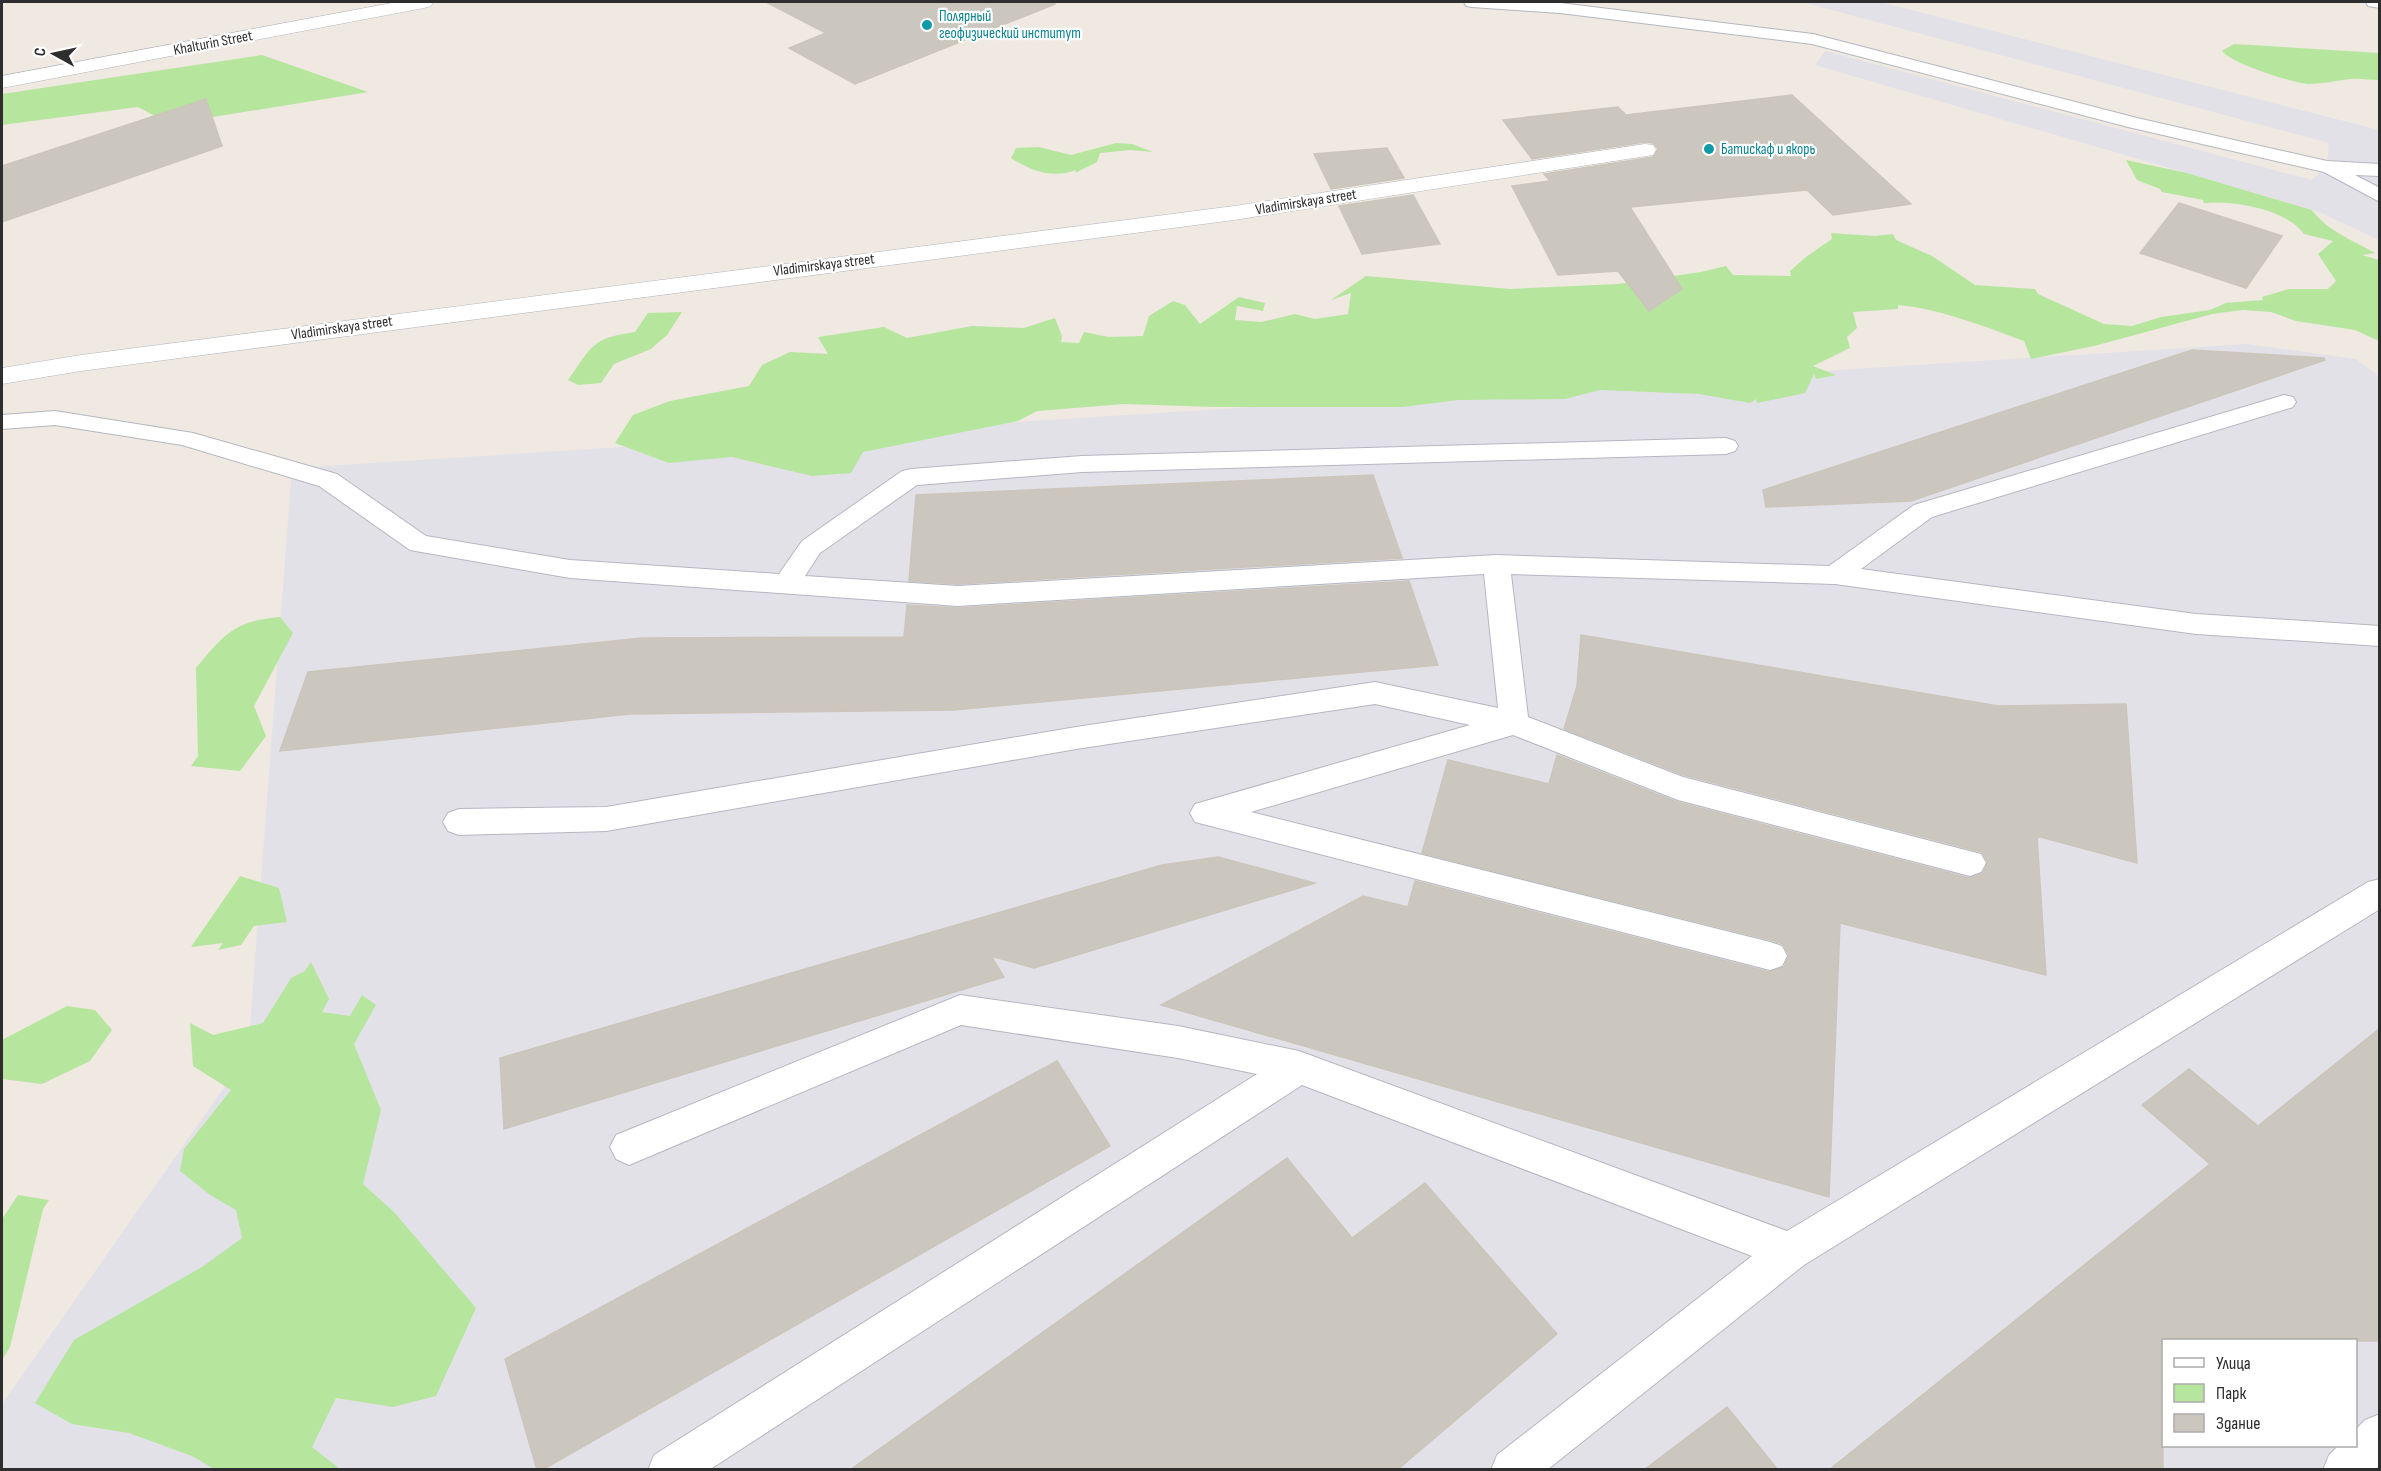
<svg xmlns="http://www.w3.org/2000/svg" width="2381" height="1471" font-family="'Sofia Sans Condensed',sans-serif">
	<rect width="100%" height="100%" fill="#efe9e1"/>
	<!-- industrial -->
	<path fill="#e3e1e8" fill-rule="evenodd" d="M1802,2H1880L2379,130V240L2317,211L1815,65L1825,51L2312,180L2327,167L2329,143Z
		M2247,344L2356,359L2379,376V1469L2,1470V1404L248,1053L292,468ZM2164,1340H2356V1446H2164Z"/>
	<!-- green -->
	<path fill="#b6e59e" d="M2234,44L2379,53V80C2370,80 2360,78 2351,79C2337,80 2324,84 2309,84C2293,83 2232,64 2222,51Z
		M262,55L368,92L170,124L138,107L2,125V94Z
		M1116,143L1132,144L1153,152L1130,150L1100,153L1097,162L1075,173L1076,170C1052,179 1032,171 1011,158L1016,148L1039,147L1071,155Z
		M2126,160L2187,173L2312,210C2326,230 2354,241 2375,253L2362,255L2379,260V341L2355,330L2296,321L2271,312L2243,310L2212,314L2094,346L2031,359L2024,341C1983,326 1941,309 1898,305V309L1853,312L1857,328L1847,337L1850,348L1813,366L1836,375L1816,379L1814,374L1805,393L1757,403L1756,399L1750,403L1699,394L1600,390L1565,399L1459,400L1402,407H1215L1124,404L1037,411L1018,421L863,452L851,473L812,476L732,457L669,463L615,443L633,415L670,401L749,386L762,365L790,352L828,354L818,337L884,327L907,338L972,326L1024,328L1055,318L1062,336L1061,342L1079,343L1084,332L1109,337L1143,336L1149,316L1173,301L1185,305L1200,324L1239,297L1265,303L1263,311L1237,306L1235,320L1261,322L1295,314L1315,319L1348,314L1351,293L1331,300L1366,276L1510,289L1618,284L1701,272L1726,266L1733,275L1791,276L1790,271L1806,257L1832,239L1831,233L1875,236L1893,234L1896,240L1932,256L1975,285L2035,289L2038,294L2104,324L2132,326L2161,317L2210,310L2226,303L2263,300L2262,297L2289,289H2328L2336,281L2318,254L2333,241L2304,234C2287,209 2232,200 2204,203L2203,200L2162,192L2160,189L2137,180Z
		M682,312L667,335L651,349L614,364L601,383L578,385L568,380C592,346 592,338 635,332L648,313Z
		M280,617L293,633L254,706L266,736L240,771L191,766L198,756L196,668C224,634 234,621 280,617Z
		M240,876L279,888L287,922L254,926L241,945L218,950L223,943L191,947Z
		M311,962L329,999L322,1012L350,1016L362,995L376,1005L354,1044L381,1110L363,1184L394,1212L476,1308L436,1396L393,1407L336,1398L312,1447L340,1469H214L192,1456L129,1433L72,1424L35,1403L74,1340L202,1267L242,1238L236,1210L210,1195L180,1171L184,1149L231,1090L193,1066L190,1023L213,1035L263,1023L291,978L305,971Z
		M67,1006L95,1010L112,1030L90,1061L42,1084L2,1079V1040Z
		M18,1195L49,1200L43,1209L10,1347L2,1360V1219Z"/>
	<!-- building -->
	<path fill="#cbc7bf" stroke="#cbc5ba" stroke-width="1.5" d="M766,2H1054L1055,4L855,84L789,48L826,33Z
		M1792,95L1911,204L1833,215L1807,190L1630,207L1682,289L1649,311L1618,271L1558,275L1512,186L1550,181L1544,174L1653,157L1658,149L1653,143L1645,142L1532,159L1503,120L1618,107L1626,115Z
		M206,99L222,146L2,222V166Z
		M1387,148L1404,178L1331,189L1314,154Z
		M1413,195L1440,244L1362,254L1339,206Z
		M2179,203L2282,236L2246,288L2140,253Z
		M2192,350L2324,358L2325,360L1911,501L1766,507L1763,490Z
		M1373,475L1402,558L958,584L909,581L916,495Z
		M1409,581L1438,665L954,710L630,714L280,751L308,672L642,638L904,637L907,605L958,608Z
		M1581,635L1998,706L2126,704L2137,863L2037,836L2046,975L1840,923L1829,1197L1161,1005L1363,896L1408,907L1415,881L1769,972L1784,967L1789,955L1783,944L1771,940L1422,853L1448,760L1549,784L1557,755L1677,802L1969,878L1983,873L1988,862L1982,852L1684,775L1564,729L1577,686Z
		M1218,857L1315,883L1034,968L991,956L1004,977L504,1129L500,1058L1162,865Z
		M2379,1029V1341H2163V1470H1829L2210,1164L2142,1105L2189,1069L2258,1126Z
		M1057,1061L1110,1146L542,1470H537L505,1359Z
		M1287,1158L1352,1238L1425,1183L1557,1334L1397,1470H850Z
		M1727,1407L1778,1470H1644Z"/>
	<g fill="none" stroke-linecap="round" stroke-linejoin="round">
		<!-- lane casing -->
		<g stroke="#b4b7c1" stroke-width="2">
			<path id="lane" d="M1464,2L1560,3L1813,34L2137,118L2327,161L2380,164V176L2355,175L2380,188V202L2324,172L2128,127L1812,44L1560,13L1472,7L1466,6Z
				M2366,2H2380V8L2368,6Z
				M2284,395L2293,397L2296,402L2293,407L1932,517L1861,569L2196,614L2380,626V646L2196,634L1835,584L1511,574L1528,717L1683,777L1981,854L1986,863L1981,872L1970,876L1678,800L1513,735L1251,812L1770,942L1782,946L1787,956L1782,966L1770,970L1195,822L1190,813L1195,804L1470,725L1375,704L1076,749L606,831L459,835L448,831L443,822L448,813L459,809L606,807L1076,727L1375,682L1498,708L1484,574L958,606L570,578L410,550L319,486L182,445L55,425L2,429V415L55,411L193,433L337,474L426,536L570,560L779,574L802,541L902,471L911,469L1082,456L1726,438L1735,441L1738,446L1735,451L1726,454L1082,472L917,485L820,553L805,576L958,586L1496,555L1829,566L1914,505Z
				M2380,879V909L1804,1265L1547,1470H1491L1497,1455L1752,1256L1302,1085L709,1470H648L654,1455L1257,1074L1178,1058L961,1025L629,1165L616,1159L610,1147L616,1135L960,995L1178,1026L1299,1051L1787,1231L2368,882Z
				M2380,1414V1465L2375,1470H2323L2329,1455L2338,1446H2356V1429L2365,1420Z"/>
		</g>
		<!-- street casing -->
		<g stroke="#b4b7c1" stroke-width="1">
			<path id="street" d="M397,2H433L431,6L424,8L2,88V76Z
				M1645,144L1653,145L1656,150L1653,155L1234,220L81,371L2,384V368L81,355L1234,206Z"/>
		</g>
		<!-- lane -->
		<use href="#lane" fill="#fff" fill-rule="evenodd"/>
		<!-- street -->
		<use href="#street" fill="#fff" fill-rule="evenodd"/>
	</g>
	<!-- markers -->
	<g fill="#0f9aa8" stroke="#fff" stroke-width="2">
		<circle cx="927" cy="25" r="6"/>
		<circle cx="1709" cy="149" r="6"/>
	</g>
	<g text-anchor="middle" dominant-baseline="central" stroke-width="4.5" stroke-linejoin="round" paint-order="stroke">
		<!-- far-culture labels -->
		<g font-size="15" fill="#0d838f" stroke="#fff" text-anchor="start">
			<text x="939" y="16">Полярный<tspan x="939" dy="17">геофизический институт</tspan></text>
			<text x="1721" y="149">Батискаф и якорь</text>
		</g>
		<!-- far-street labels -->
		<g font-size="15" fill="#2e2e2e" stroke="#fff">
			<text transform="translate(213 43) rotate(-11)">Khalturin Street</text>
			<text transform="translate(1306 202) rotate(-9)">Vladimirskaya street</text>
			<text transform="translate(824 265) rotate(-7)">Vladimirskaya street</text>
			<text transform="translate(342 328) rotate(-8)">Vladimirskaya street</text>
		</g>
	</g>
	<!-- border -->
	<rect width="2381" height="1471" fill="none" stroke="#2e2e2e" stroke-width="6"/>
	<!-- legend -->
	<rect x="2162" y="1339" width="195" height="108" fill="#ffffff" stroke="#ababab" stroke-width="1.5"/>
	<rect x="2174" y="1358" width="30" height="9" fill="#ffffff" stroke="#ababab" stroke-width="1.5"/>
	<text x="2216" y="1369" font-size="18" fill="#2e2e2e">Улица</text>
	<rect x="2174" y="1384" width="30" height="18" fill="#b6e59e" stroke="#ababab" stroke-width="1.5"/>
	<text x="2216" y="1399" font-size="18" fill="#2e2e2e">Парк</text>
	<rect x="2174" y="1414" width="30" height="18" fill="#cbc7bf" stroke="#ababab" stroke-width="1.5"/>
	<text x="2216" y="1429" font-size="18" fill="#2e2e2e">Здание</text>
	<!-- north arrow -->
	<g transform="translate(54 54) rotate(278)" stroke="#ffffff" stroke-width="4.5" paint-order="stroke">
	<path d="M0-4.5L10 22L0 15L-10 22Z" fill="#2e2e2e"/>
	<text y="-9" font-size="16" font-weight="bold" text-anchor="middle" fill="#2e2e2e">С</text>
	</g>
</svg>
